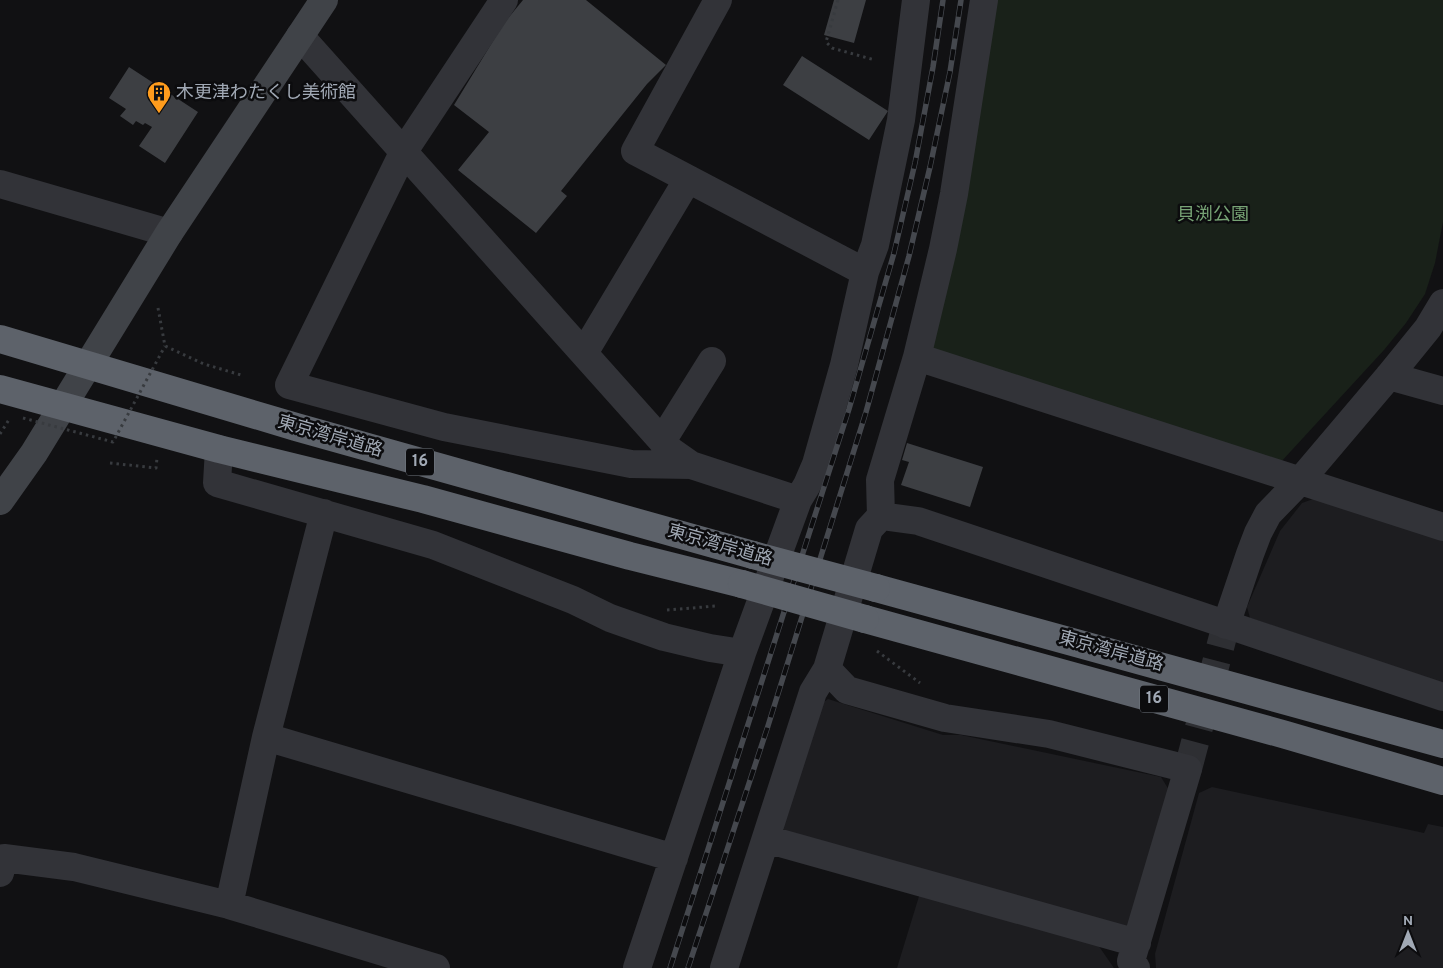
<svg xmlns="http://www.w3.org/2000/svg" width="1443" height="968" font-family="Overpass,'Noto Sans JP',sans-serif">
	<rect width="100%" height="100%" fill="#111113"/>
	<!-- built -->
	<path fill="#1d1d20" d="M1316,498L1443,539V683L1250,618L1247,607L1280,531L1302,503Z
		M828,699L943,735H961L1161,777L1169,790L1129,927L787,833L779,825L819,705Z
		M1212,787L1424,833L1428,824L1443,827V968H1156L1155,954L1199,793Z
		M920,893L1098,945L1114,968H897Z"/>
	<!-- green -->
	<path fill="#192119" d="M989,0H1443V222L1435,263L1425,294L1406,323L1384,350L1280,463L928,348Z"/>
	<!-- building -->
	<path fill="#3d3f43" d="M523,0H586L666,65L647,84L561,191L567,196L536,233L458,170L489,132L454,105L504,23Z
		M834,0H866L854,43L824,35Z
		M802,56L888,111L869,140L783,85Z
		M129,67L198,112L165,163L139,146L152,127L145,123L143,125L136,121L133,125L120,116L126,109L109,98Z
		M907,443L983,467L970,507L901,485L909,462L902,460Z"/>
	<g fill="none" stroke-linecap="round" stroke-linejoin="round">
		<!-- street-tunnel -->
		<path stroke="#2e2f33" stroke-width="28" stroke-dasharray="28 14" stroke-linecap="butt" d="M1188,769L1226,625"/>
		<!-- path -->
		<path stroke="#383b3f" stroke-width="3" stroke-dasharray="2.5 4" stroke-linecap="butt" d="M838,0L826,42L832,48L875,60
			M158,308L165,346L204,364L241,375
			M0,434L10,418
			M110,463L156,468L157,458
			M667,610L716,606
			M877,651L920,683"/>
		<!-- street -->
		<path stroke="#323338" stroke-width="28" d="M504,0L404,151L289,385L444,427L631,464L691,465
			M718,0L635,151L865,272
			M300,36L671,451L691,465L798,500
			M0,184L169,233
			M584,353L688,179
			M917,357L1443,527
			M1389,376L1443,391
			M662,441L712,361
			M219,449L217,483L433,545L573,600L610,618L664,637L710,648L742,653
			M881,516L918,521L1443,697
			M1226,625L1250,554L1258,533L1268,514L1300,481L1389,376L1428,328L1443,303
			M827,669L847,690L945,718L1049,734L1188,769L1131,961L1136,968
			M266,737L674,858
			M766,839L1137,943
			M0,873L4,858L74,867L229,905L436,968
			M229,905L266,737L324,513
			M637,968L742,653L798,500L807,485L816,464L844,365L865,272L875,245L901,120L916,0
			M724,968L813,692L827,669L869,529L881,516L880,480L917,357L943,249L954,194L984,0"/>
		<!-- secondary -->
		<path stroke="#404348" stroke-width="28" d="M0,501L34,453L169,233L324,0"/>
		<!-- highway -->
		<path stroke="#5d626a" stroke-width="28" d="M0,339L296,427L753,555
			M0,389L219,449L423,499L630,556L742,584
			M876,588L1443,744
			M865,619L1286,735L1443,781"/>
		<!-- rail casing -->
		<g stroke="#45484e" stroke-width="5.5">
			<path id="rail" d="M670,968L849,409L894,253L915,163L933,67L943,0
				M688,968L767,729L866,412L909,256L930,167L950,72L961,0"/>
		</g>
		<!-- rail -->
		<use href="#rail" stroke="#0c0c0e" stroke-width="4" stroke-dasharray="11" stroke-linecap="butt"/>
		<!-- path-bridge -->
		<path stroke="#383b3f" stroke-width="3" stroke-dasharray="2.5 4" stroke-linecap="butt" d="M23,418L113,442L165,346"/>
		<!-- highway-bridge -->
		<path stroke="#5d626a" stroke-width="28" d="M753,555L876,588
			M742,584L865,619"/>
	</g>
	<!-- icons -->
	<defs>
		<g id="building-pin" transform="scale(1.25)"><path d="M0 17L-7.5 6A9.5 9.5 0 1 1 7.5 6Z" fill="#ff9c1d" stroke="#0c0c0e"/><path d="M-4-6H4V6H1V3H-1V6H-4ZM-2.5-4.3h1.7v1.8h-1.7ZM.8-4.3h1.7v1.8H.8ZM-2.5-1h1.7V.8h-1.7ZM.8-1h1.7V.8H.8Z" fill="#111"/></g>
	</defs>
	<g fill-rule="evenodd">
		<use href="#building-pin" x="159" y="93"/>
	</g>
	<g text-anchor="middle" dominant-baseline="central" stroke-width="5" stroke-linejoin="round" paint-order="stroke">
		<!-- shield labels -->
		<g fill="#0c0c0e" stroke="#747a83" stroke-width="1">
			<rect x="406" y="448.5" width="28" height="27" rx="4"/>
			<rect x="1140" y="685.5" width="28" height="27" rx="4"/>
		</g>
		<g font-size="16" font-weight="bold" fill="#a1a9b5">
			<text x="420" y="462">16</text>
			<text x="1154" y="699">16</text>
		</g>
		<!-- poi labels -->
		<g font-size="18" fill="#a1a9b5" stroke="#0c0c0e" text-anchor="start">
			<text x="176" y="93">木更津わたくし美術館</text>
		</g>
		<!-- park labels -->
		<g font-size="18" fill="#77a375" stroke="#0c0c0e">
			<text x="1213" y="215">貝渕公園</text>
		</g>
		<!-- street labels -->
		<g font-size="18" fill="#a1a9b5" stroke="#0c0c0e">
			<text transform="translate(330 437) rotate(16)">東京湾岸道路</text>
			<text transform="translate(720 546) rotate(16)">東京湾岸道路</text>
			<text transform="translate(1111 652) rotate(15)">東京湾岸道路</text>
		</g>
	</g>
	<!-- north arrow -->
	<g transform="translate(1408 933)" stroke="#0c0c0e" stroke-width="4" paint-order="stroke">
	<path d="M0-4L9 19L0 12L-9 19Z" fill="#a1a9b5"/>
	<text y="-8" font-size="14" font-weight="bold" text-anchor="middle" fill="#a1a9b5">N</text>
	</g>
</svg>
